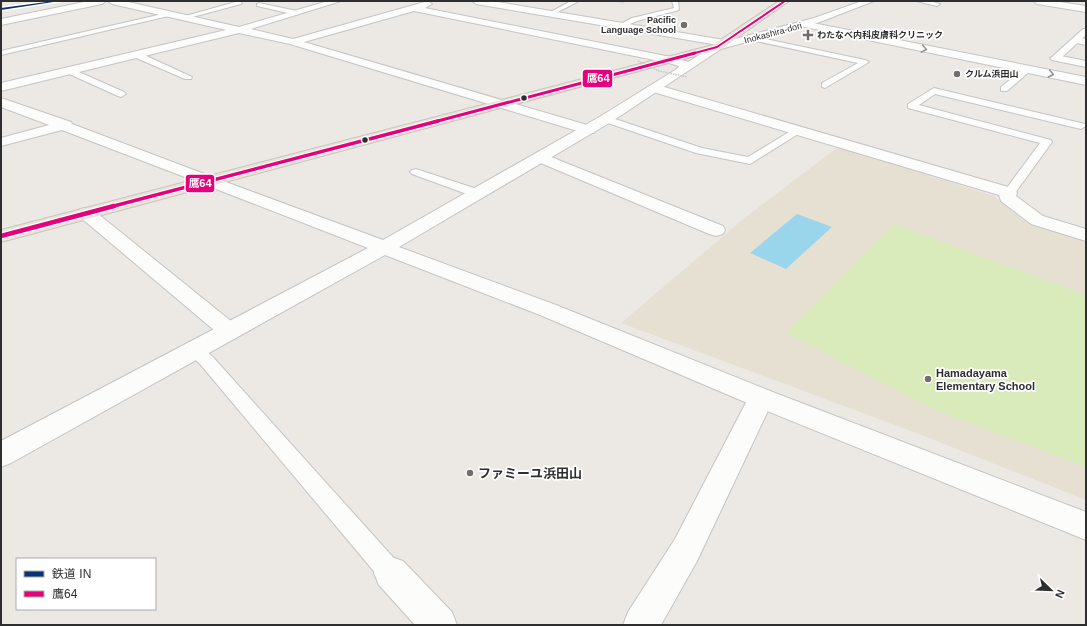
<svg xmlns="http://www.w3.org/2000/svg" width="1087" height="626" font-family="Arial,'Noto Sans JP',sans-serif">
	<rect width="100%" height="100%" fill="#ece8e4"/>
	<!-- education -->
	<path fill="#e6e0d3" d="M838,147L994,196L1023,220L1086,239V500L919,434L621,323L747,216Z"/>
	<!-- pitch -->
	<path fill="#d9eabb" d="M894,224L1086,295V467L935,410L786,333Z"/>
	<!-- water -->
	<path fill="#99d6ec" d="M797,214L832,227L786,269L750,253Z"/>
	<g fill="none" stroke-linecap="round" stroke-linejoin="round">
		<!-- service casing -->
		<g stroke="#c5c4c5" stroke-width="2">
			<path id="service" d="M239,1L242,3L241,4L185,19L182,17Z
				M571,1H579L552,15L547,14Z
				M672,1H678L679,10L637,21L623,27L617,26L632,18L674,8Z
				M916,1H930L940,4L937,6Z
				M259,3L297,11L300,13L297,15L257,6V4Z
				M171,12L173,13V15L1,55V51Z
				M1083,29H1086V35L1059,60H1053V56Z
				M751,36L865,60L869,62L825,88L822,87V83L858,63L751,40Z
				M134,53H140L192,77L191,79H185L134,57Z
				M1027,66L1031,69L1030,71L1007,91H1001V87Z
				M70,68L124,92L126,94L121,97L118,96L67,73V69Z
				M934,88L1085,124L1086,126L1081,129L935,94L919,105L1051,140L1052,142L1013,196H1005L1003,193L1040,143L908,108V104Z
				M606,116L702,148L748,157L794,129L798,128L803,131L750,164L696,153L602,121L601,119L602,117Z
				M416,169L483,191L485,194L479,198L475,197L412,174L410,172L412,170Z
				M194,344L200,346L212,356L400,565L403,573L400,581L391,585L382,581L200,364L185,350L188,346Z"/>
		</g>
		<!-- minor casing -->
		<g stroke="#c5c4c5" stroke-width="2">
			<path id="minor" d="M108,1H124L239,27L328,1H341L251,29L293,39L428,1L432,4L425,8L671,57L689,62L691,67L686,72L682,73L676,70L679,66L669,63L414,11L304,42L594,127L596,130L594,133H584L290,44L239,33L1,91V83L226,30L112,4Z
				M472,1H492L724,40L729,43L724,46L476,4Z
				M1033,1H1053L1086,6V12L1037,4Z
				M803,21L1086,77V85L800,26L798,24L800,22Z
				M1076,37L1086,39V45L1072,42L1071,40Z
				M1056,55L1086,61V67L1052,60L1050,58Z
				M654,84L1015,189L1017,193L1016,196L1043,216L1086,229V241L1031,224L1001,201L999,195L650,91L648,88Z
				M1,98L71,122L72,124L215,178L217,181L215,184L209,186L203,184L62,130L1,146V138L49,125L1,107Z
				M541,153L723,226L725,230L723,234L716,236L709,234L536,161L533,158L536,155Z
				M86,208L92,209L237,326L240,331L237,336L229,339L221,336L80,217L77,213L80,209Z
				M761,388L770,391L774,398L697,561L661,625H623L628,612L675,539L752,391Z
				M391,557L403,561L452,612L457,625H415L379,585L374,573L379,561Z"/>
		</g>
		<!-- tertiary casing -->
		<g stroke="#c5c4c5" stroke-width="2">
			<path id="tertiary" d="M89,1H106L102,4L1,25V19Z
				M717,44L722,47L721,49L611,122L399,247L556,305L770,391L1086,512V540L752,405L540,315L385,255L11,463L1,467V441L368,248L203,184L201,181L203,178L209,176L215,178L383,240L601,116Z"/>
		</g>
		<!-- secondary casing -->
		<g stroke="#c5c4c5" stroke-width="2">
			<path id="secondary" d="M862,1H874L820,22L717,50L712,47L713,45L814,18Z"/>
		</g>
		<!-- primary casing -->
		<g stroke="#c6c5c4" stroke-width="2">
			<path id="primary" d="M779,1H789L721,49L1,242V230L713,45Z"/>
		</g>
		<!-- path -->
		<path stroke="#c9c9c8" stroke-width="1" stroke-dasharray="1.5 1" stroke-linecap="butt" d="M613,1L624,3"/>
		<!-- service -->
		<use href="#service" fill="#fcfcfb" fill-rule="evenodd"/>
		<!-- minor -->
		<use href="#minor" fill="#fcfcfb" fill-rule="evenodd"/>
		<!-- tertiary -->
		<use href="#tertiary" fill="#fcfcfb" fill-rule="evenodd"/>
		<!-- secondary -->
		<use href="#secondary" fill="#fcfcfb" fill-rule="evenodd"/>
		<!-- primary -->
		<use href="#primary" fill="#e8e4d6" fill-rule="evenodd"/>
		<!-- path-bridge -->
		<path stroke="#c9c9c8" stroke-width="1.5" stroke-dasharray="1.5 1" stroke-linecap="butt" d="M638,61L659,71L687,77"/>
		<!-- bus-1-far3 casing -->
		<g stroke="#fff" stroke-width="3.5">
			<path id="bus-1-far3" d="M691,54L717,47L785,1"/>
		</g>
		<!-- bus-1-far2 casing -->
		<g stroke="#fff" stroke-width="4.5">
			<path id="bus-1-far2" d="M434,122L695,53"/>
		</g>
		<!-- bus-1-far1 casing -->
		<g stroke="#fff" stroke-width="5.5">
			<path id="bus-1-far1" d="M110,207L438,121"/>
		</g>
		<!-- bus-1 casing -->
		<g stroke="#fff" stroke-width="7">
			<path id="bus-1" d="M1,236L114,206"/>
		</g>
		<!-- bus-1-far3 -->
		<use href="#bus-1-far3" stroke="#e5007d" stroke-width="2"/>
		<!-- bus-1-far2 -->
		<use href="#bus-1-far2" stroke="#e5007d" stroke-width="3"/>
		<!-- bus-1-far1 -->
		<use href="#bus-1-far1" stroke="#e5007d" stroke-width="3.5"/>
		<!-- bus-1 -->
		<use href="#bus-1" stroke="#e5007d" stroke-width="4.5"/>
		<!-- rail-1 casing -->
		<g stroke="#fff" stroke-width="3">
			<path id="rail-1" d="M54,1H60L1,10V8Z"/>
		</g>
		<!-- rail-1 -->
		<use href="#rail-1" fill="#083476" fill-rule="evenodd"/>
	</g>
	<!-- one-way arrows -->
	<defs><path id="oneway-chevron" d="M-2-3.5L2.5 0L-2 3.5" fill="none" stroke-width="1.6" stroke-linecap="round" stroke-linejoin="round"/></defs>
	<g stroke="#959594">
		<use href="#oneway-chevron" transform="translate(924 49) rotate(11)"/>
		<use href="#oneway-chevron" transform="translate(1051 74) rotate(11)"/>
	</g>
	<!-- markers -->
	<g fill="#706f6e" stroke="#fff" stroke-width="1.5">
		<circle cx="684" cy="25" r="4"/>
		<path d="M806 29h4v4h4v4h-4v4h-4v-4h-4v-4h4z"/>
		<circle cx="957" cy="74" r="4"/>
		<circle cx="928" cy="379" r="4"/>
		<circle cx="470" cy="473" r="4"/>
	</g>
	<g fill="#2e2e2e" stroke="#fff" stroke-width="1.5">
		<circle cx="524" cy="98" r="3.5"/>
		<circle cx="365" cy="140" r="3.5"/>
	</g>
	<g text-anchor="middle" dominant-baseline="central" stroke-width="3.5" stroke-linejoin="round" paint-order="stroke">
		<!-- far-poi labels -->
		<g font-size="9" font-weight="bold" fill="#2e2e2e" stroke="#fff" text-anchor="start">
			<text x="676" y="20" text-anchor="end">Pacific<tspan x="676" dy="10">Language School</tspan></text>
			<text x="817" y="35">わたなべ内科皮膚科クリニック</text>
			<text x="965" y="74">クルム浜田山</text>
		</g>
		<!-- far-street labels -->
		<g font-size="9" fill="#2e2e2e" stroke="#fff">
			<text transform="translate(773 33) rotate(-15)">Inokashira-dori</text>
		</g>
		<!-- poi labels -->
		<g font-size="11" font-weight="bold" fill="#2e2e2e" stroke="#fff" text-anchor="start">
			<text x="936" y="373">Hamadayama<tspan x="936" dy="13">Elementary School</tspan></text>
		</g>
		<!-- near-poi labels -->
		<g font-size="13" font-weight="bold" fill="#2e2e2e" stroke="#fff" text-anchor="start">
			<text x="478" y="473">ファミーユ浜田山</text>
		</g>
	</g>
	<g stroke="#fff" stroke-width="1.5">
		<rect x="582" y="69" width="31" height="19" rx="4" fill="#e5007d"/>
		<rect x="185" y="174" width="30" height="19" rx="4" fill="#e5007d"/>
	</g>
	<g font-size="11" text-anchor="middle" font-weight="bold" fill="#fff">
		<text x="598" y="82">鷹64</text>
		<text x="200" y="187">鷹64</text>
	</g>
	<!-- border -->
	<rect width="1087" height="626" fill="none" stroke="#2e2e2e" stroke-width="4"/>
	<!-- legend -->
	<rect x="16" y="558" width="140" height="52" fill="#ffffff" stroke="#ababab"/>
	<rect x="24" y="571" width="20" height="6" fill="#083476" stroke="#ababab"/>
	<text x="52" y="578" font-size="12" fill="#2e2e2e">鉄道 IN</text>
	<rect x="24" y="591" width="20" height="6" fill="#e5007d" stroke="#ababab"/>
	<text x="52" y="598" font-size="12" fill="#2e2e2e">鷹64</text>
	<!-- north arrow -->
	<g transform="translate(1051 590) rotate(113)" stroke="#ffffff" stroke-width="3" paint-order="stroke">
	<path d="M0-3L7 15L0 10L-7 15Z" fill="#2e2e2e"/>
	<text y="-6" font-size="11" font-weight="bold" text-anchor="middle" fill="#2e2e2e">N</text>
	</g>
</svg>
